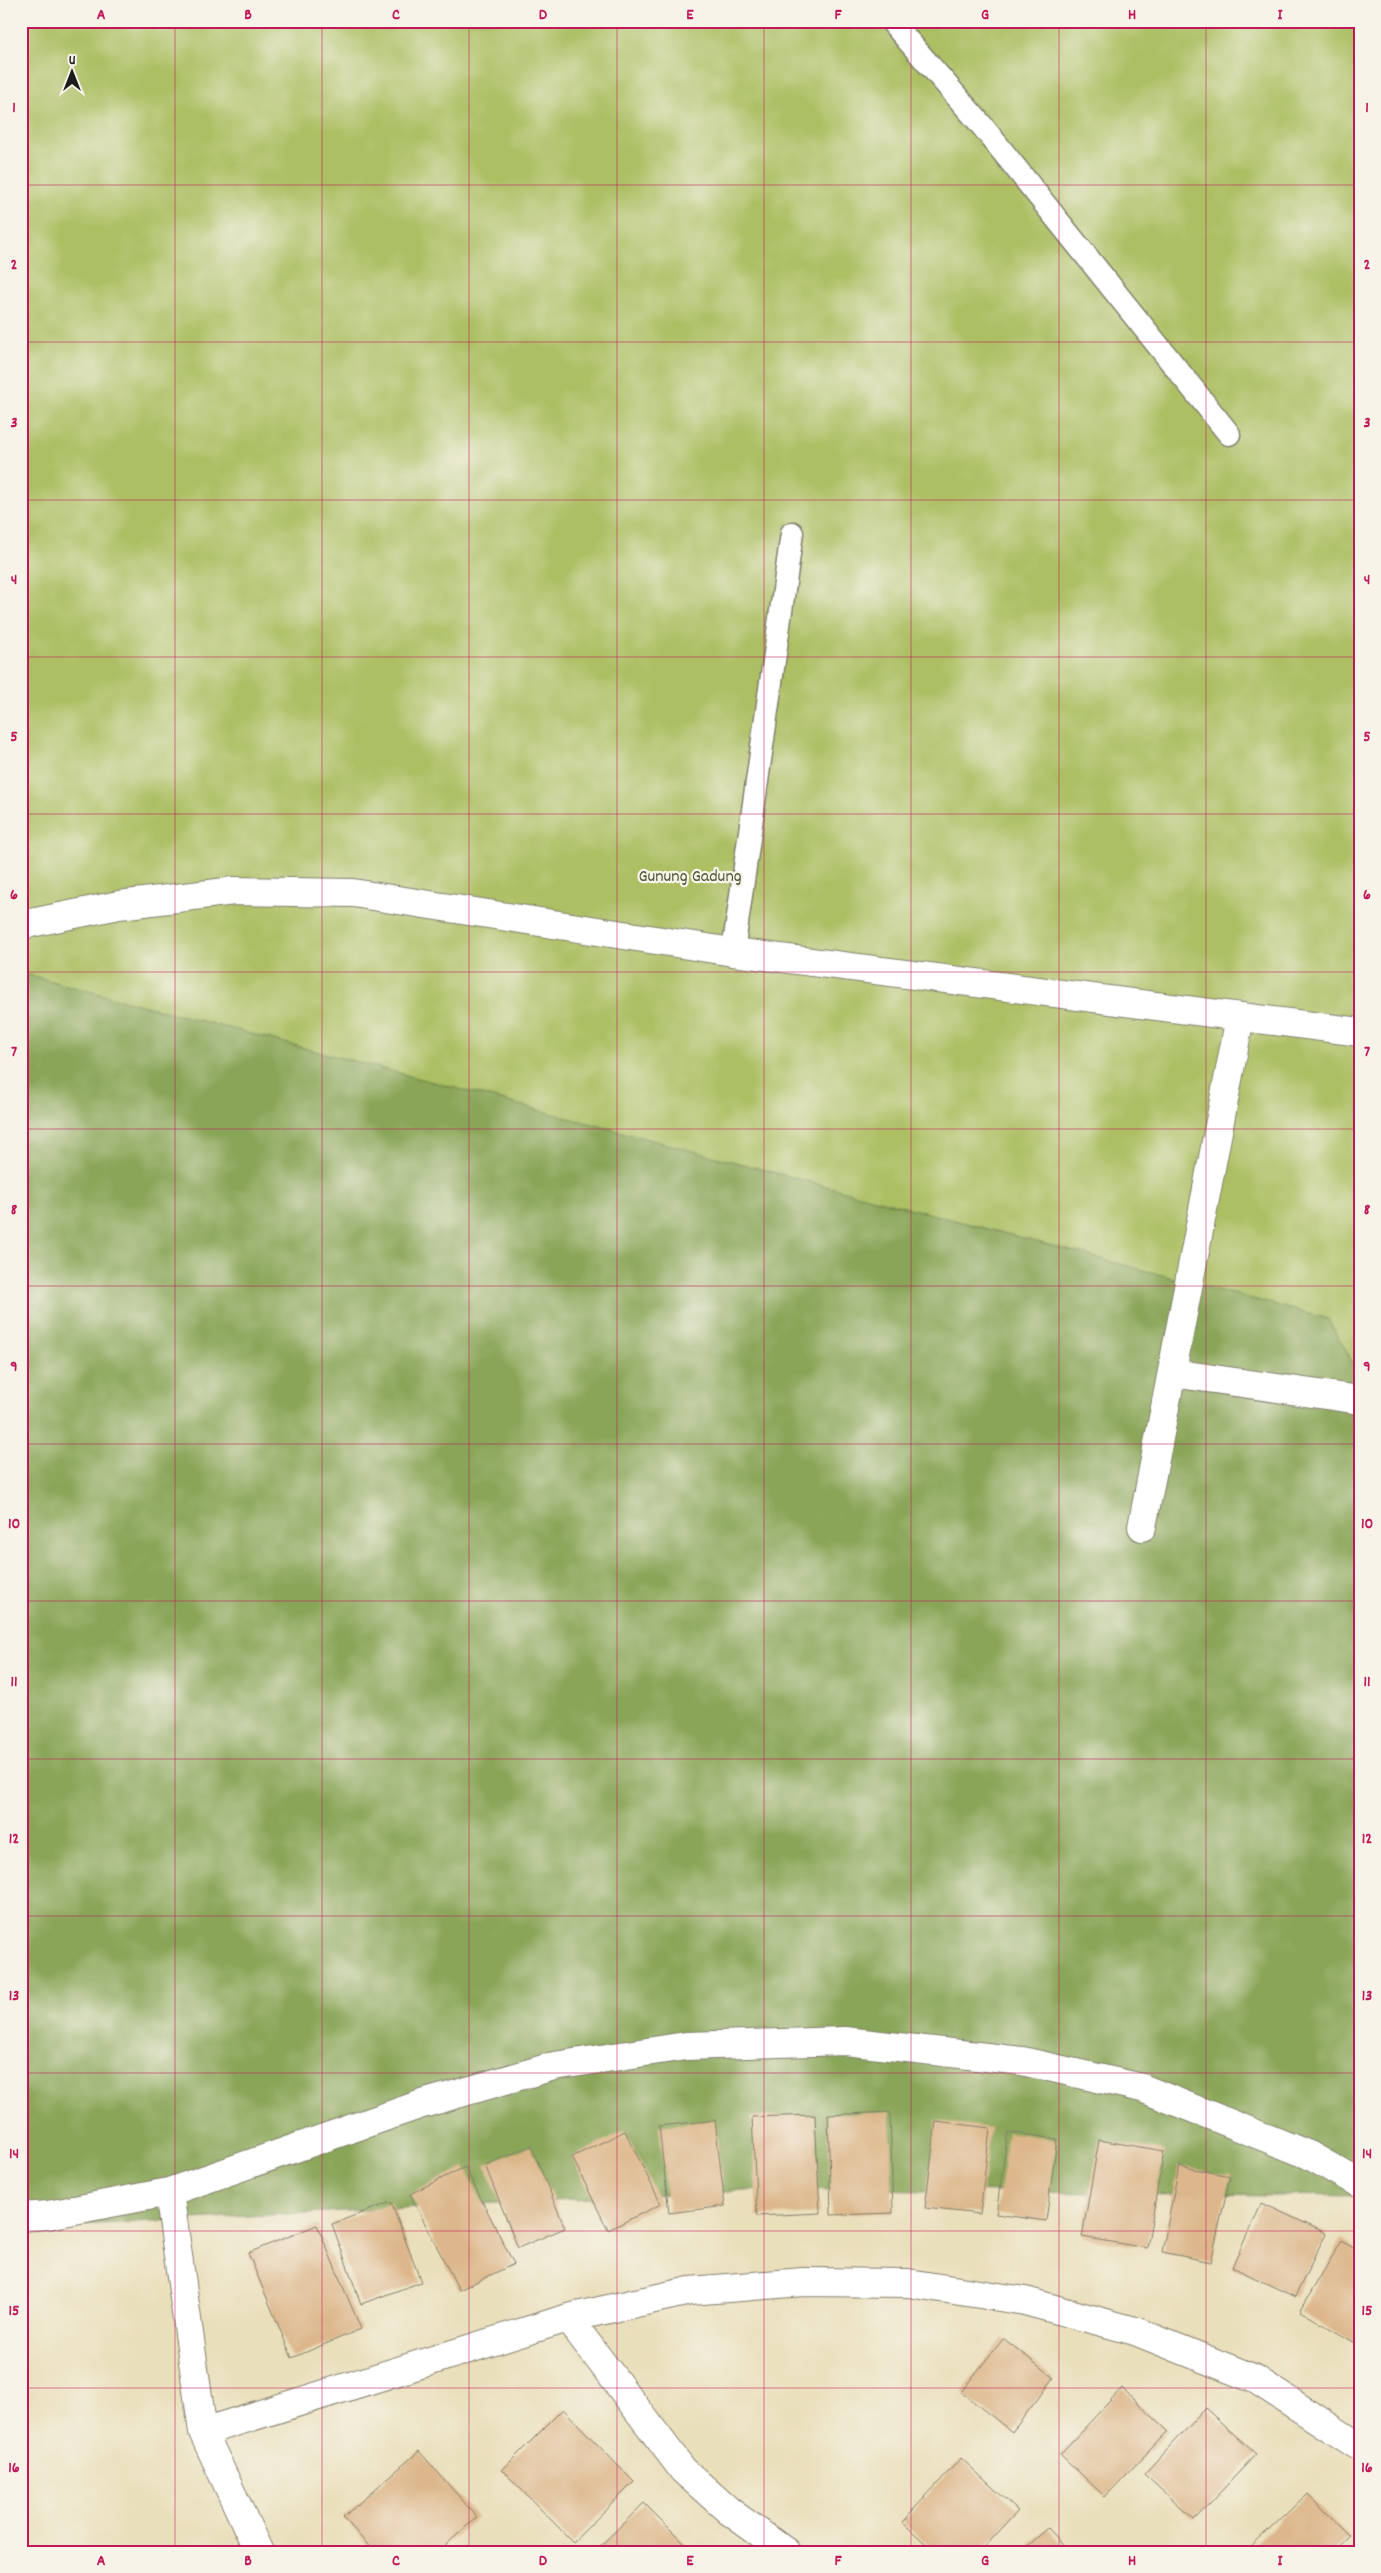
<svg xmlns="http://www.w3.org/2000/svg" width="1381" height="2573" font-family="Dekko,sans-serif">
	<rect width="100%" height="100%" fill="#f7f3e8"/>
	<filter id="ink" filterUnits="userSpaceOnUse"><feTurbulence type="fractalNoise" baseFrequency=".02" numOctaves="2"/><feDisplacementMap in="SourceGraphic" scale="10" xChannelSelector="R" yChannelSelector="G"/><feConvolveMatrix kernelMatrix="1 2 1 2 8 2 1 2 1" color-interpolation-filters="sRGB"/></filter>
	<filter id="wash" filterUnits="userSpaceOnUse"><feTurbulence type="fractalNoise" baseFrequency=".0096" numOctaves="4" result="noise"/><feDisplacementMap in="SourceGraphic" scale="20" xChannelSelector="R" yChannelSelector="G"/><feGaussianBlur stdDeviation="1.12" result="paint"/><feColorMatrix in="noise" values="0 0 0 0 0 0 0 0 0 0 0 0 0 0 0 0 0 1.4 0 .05"/><feComposite in="paint" operator="in"/></filter>
	<g filter="url(#wash)">
		<rect width="100%" height="100%" fill="#eadfbb"/>
		<!-- green -->
		<path fill="#acbf63" stroke="#646e40" d="M21,21H1360V1733L21,1950Z"/>
		<!-- forest -->
		<path fill="#89a659" stroke="#52613a" d="M21,973L1328,1319L1360,1376V2196L763,2189L21,2228Z"/>
		<g id="blocks">
			<!-- building -->
			<path fill="#ddb78b" d="M890,2112L893,2213L831,2215L828,2115Z
				M815,2115L820,2213L757,2216L752,2117Z
				M715,2120L725,2206L669,2213L659,2126Z
				M936,2121L990,2128L980,2214L925,2208Z
				M625,2131L661,2204L608,2230L572,2157Z
				M1008,2132L1057,2139L1046,2221L996,2214Z
				M1099,2140L1164,2151L1147,2248L1082,2237Z
				M531,2146L565,2228L518,2248L485,2165Z
				M1179,2166L1230,2176L1211,2262L1162,2252Z
				M465,2167L514,2264L459,2290L410,2194Z
				M391,2202L421,2282L361,2304L332,2224Z
				M1262,2203L1326,2233L1295,2297L1232,2267Z
				M317,2225L361,2329L292,2358L248,2253Z
				M1342,2240L1360,2251L1359,2345L1300,2311Z
				M1003,2338L1054,2378L1012,2432L961,2392Z
				M1122,2388L1168,2431L1105,2497L1060,2454Z
				M1205,2408L1256,2454L1194,2520L1144,2474Z
				M563,2409L634,2482L573,2542L502,2470Z
				M419,2451L477,2517L438,2552H374L343,2517Z
				M961,2458L1018,2511L980,2552H935L902,2522Z
				M1307,2494L1349,2536L1332,2552H1246Z
				M644,2503L691,2550L594,2552Z
				M1048,2528L1070,2552H1021Z
				M1360,2542V2552H1351Z"/>
		</g>
	</g>
	<g filter="url(#ink)">
		<use href="#blocks" fill-opacity="0" stroke="#837e6c" stroke-width="1"/>
		<g fill="none" stroke-linecap="round" stroke-linejoin="round">
			<!-- lane casing -->
			<g stroke="#837e6c" stroke-width="25">
				<path id="lane" d="M891,21L979,122L1229,434
					M733,952L792,533"/>
			</g>
			<!-- street casing -->
			<g stroke="#837e6c" stroke-width="30">
				<path id="street" d="M21,925L119,905L234,891L353,893L733,952L1360,1032
					M1172,1373L1360,1400
					M1142,1527L1240,1017
					M169,2192L203,2432L259,2552
					M568,2318L683,2470L729,2511L786,2552
					M203,2432L568,2318L690,2291L803,2282L908,2283L1025,2301L1135,2331L1255,2379L1360,2447"/>
			</g>
			<!-- secondary casing -->
			<g stroke="#837e6c" stroke-width="30">
				<path id="secondary" d="M21,2217L48,2215L169,2192L419,2105L554,2066L686,2046L845,2041L1022,2061L1142,2088L1309,2155L1360,2184"/>
			</g>
			<!-- lane -->
			<use href="#lane" stroke="#fff" stroke-width="22"/>
			<!-- street -->
			<use href="#street" stroke="#fff" stroke-width="28"/>
			<!-- secondary -->
			<use href="#secondary" stroke="#fff" stroke-width="28"/>
		</g>
	</g>
	<!-- grid -->
	<path fill="none" stroke="#c2185b" stroke-width="1" stroke-opacity="0.55" d="M175,21V2552M322,21V2552M469,21V2552M617,21V2552M764,21V2552M911,21V2552M1059,21V2552M1206,21V2552M21,185H1360M21,342H1360M21,500H1360M21,657H1360M21,814H1360M21,972H1360M21,1129H1360M21,1286H1360M21,1444H1360M21,1601H1360M21,1759H1360M21,1916H1360M21,2073H1360M21,2231H1360M21,2388H1360"/>
	<g text-anchor="middle" dominant-baseline="central" stroke-width="4.5" stroke-linejoin="round" paint-order="stroke">
		<!-- park labels -->
		<g font-size="18" fill="#4e5535" stroke="#f7f3e8">
			<text x="690" y="877">Gunung Gadung</text>
		</g>
	</g>
	<!-- margin -->
	<rect width="1381" height="2573" fill="none" stroke="#f7f3e8" stroke-width="55"/>
	<!-- north arrow -->
	<g transform="translate(72 72)" stroke="#f7f3e8" stroke-width="4" paint-order="stroke">
	<path d="M0-4L9 19L0 12L-9 19Z" fill="#1c1c1c"/>
	<text y="-8" font-size="14" font-weight="bold" text-anchor="middle" fill="#1c1c1c">U</text>
	</g>
	<rect x="28" y="28" width="1326" height="2518" fill="none" stroke="#c2185b" stroke-width="2"/>
	<g font-size="16" text-anchor="middle" font-weight="bold" fill="#c2185b">
		<text x="101" y="19">A</text>
		<text x="248" y="19">B</text>
		<text x="396" y="19">C</text>
		<text x="543" y="19">D</text>
		<text x="690" y="19">E</text>
		<text x="838" y="19">F</text>
		<text x="985" y="19">G</text>
		<text x="1132" y="19">H</text>
		<text x="1280" y="19">I</text>
		<text x="14" y="112">1</text>
		<text x="1367" y="112">1</text>
		<text x="14" y="269">2</text>
		<text x="1367" y="269">2</text>
		<text x="14" y="427">3</text>
		<text x="1367" y="427">3</text>
		<text x="14" y="584">4</text>
		<text x="1367" y="584">4</text>
		<text x="14" y="741">5</text>
		<text x="1367" y="741">5</text>
		<text x="14" y="899">6</text>
		<text x="1367" y="899">6</text>
		<text x="14" y="1056">7</text>
		<text x="1367" y="1056">7</text>
		<text x="14" y="1214">8</text>
		<text x="1367" y="1214">8</text>
		<text x="14" y="1371">9</text>
		<text x="1367" y="1371">9</text>
		<text x="14" y="1528">10</text>
		<text x="1367" y="1528">10</text>
		<text x="14" y="1686">11</text>
		<text x="1367" y="1686">11</text>
		<text x="14" y="1843">12</text>
		<text x="1367" y="1843">12</text>
		<text x="14" y="2000">13</text>
		<text x="1367" y="2000">13</text>
		<text x="14" y="2158">14</text>
		<text x="1367" y="2158">14</text>
		<text x="14" y="2315">15</text>
		<text x="1367" y="2315">15</text>
		<text x="14" y="2472">16</text>
		<text x="1367" y="2472">16</text>
		<text x="101" y="2565">A</text>
		<text x="248" y="2565">B</text>
		<text x="396" y="2565">C</text>
		<text x="543" y="2565">D</text>
		<text x="690" y="2565">E</text>
		<text x="838" y="2565">F</text>
		<text x="985" y="2565">G</text>
		<text x="1132" y="2565">H</text>
		<text x="1280" y="2565">I</text>
	</g>
</svg>
